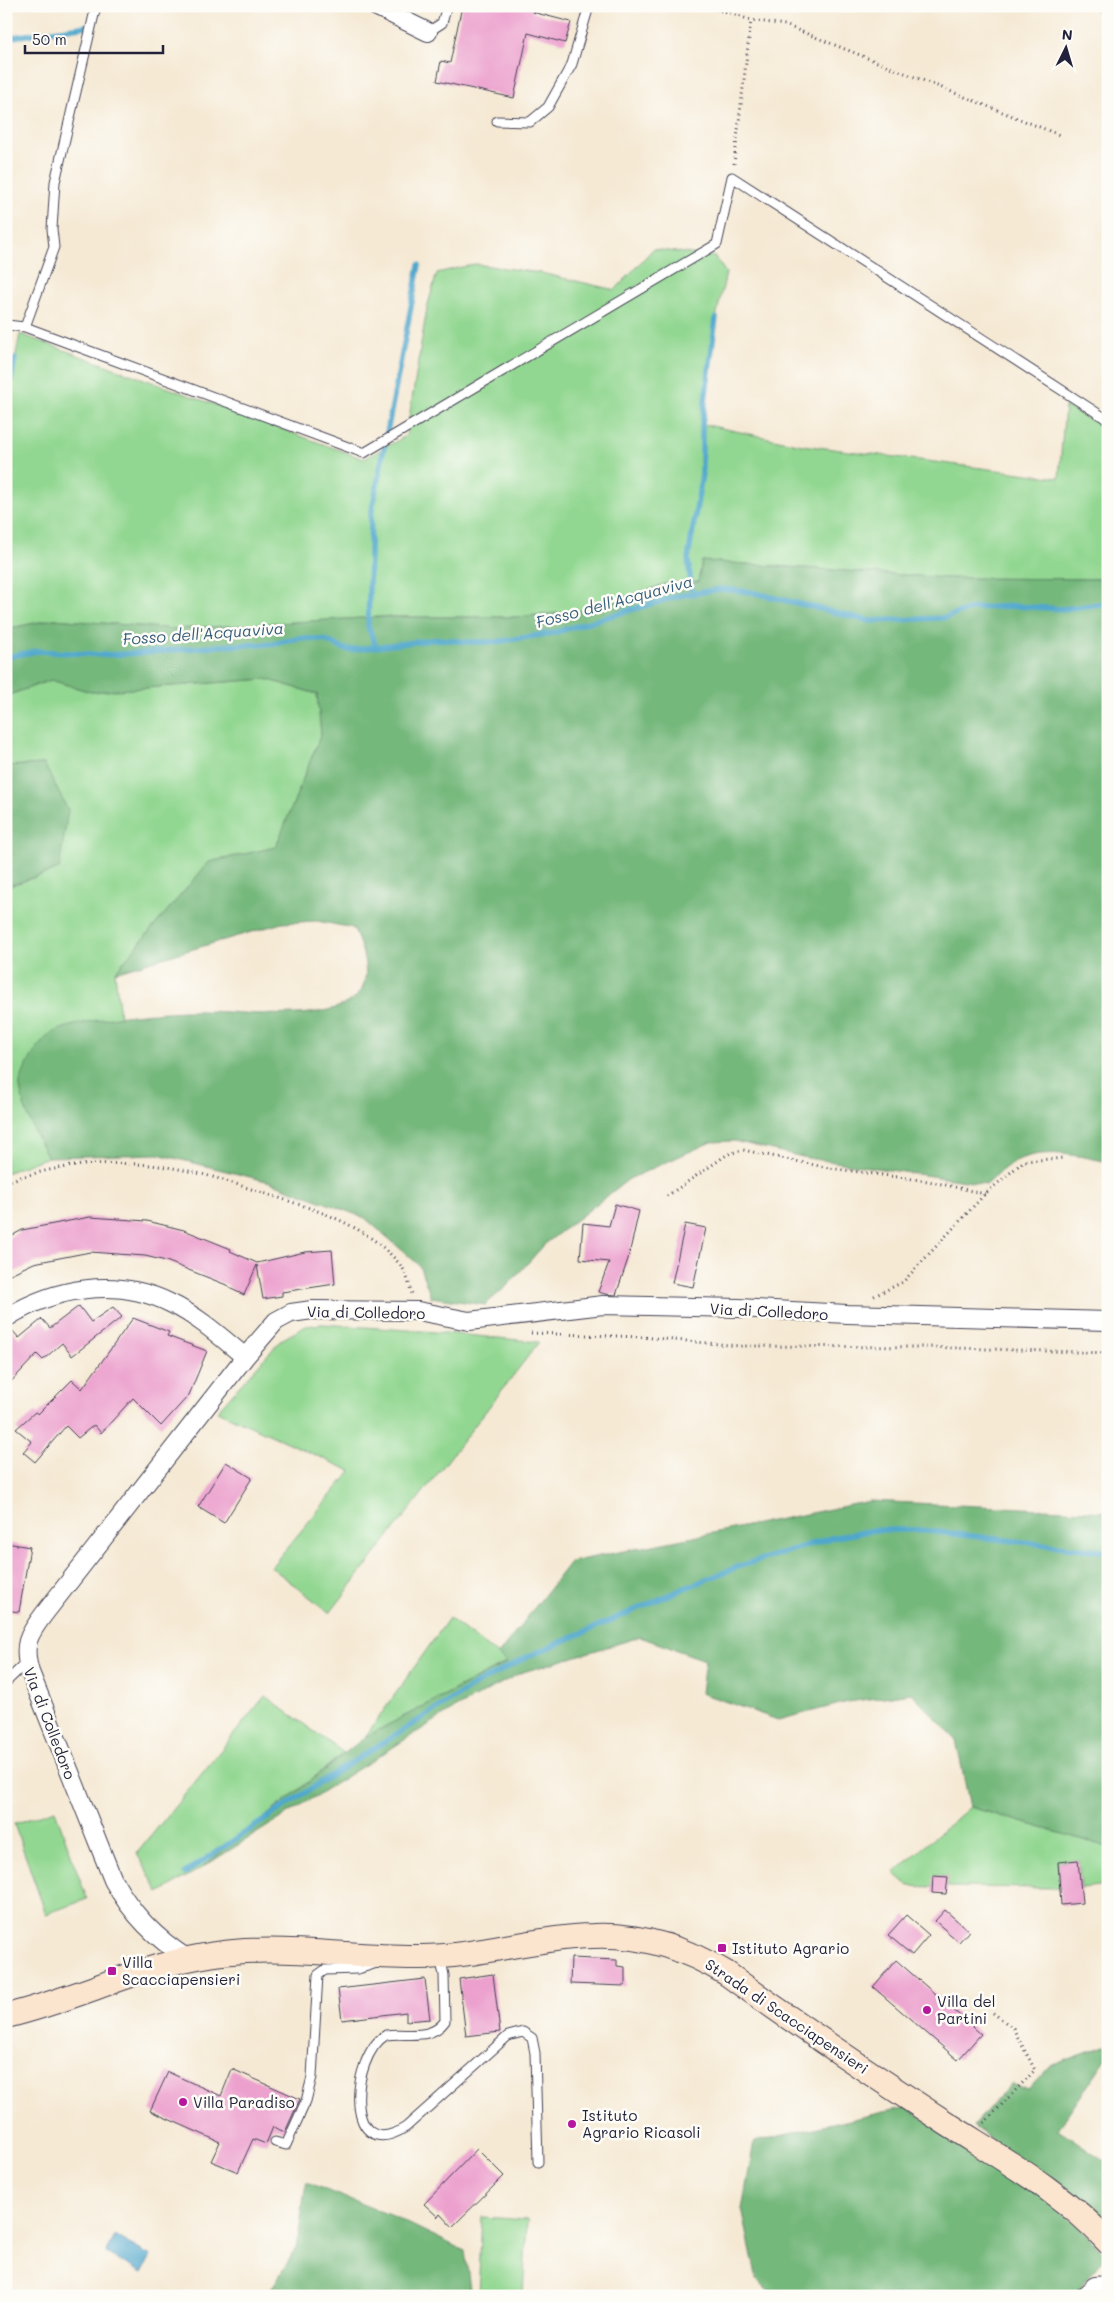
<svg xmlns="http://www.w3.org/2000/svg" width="1114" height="2302" font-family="Mali,sans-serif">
	<rect width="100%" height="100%" fill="#fdfcf7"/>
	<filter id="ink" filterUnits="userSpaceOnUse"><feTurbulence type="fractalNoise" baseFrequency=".02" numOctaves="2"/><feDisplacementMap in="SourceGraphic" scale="10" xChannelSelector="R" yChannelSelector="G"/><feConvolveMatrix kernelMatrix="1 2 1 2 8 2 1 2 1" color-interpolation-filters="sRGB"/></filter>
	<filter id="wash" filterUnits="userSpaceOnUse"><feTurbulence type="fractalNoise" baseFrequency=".0096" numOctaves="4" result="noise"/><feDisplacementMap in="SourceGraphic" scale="20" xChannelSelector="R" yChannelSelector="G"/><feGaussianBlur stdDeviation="1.12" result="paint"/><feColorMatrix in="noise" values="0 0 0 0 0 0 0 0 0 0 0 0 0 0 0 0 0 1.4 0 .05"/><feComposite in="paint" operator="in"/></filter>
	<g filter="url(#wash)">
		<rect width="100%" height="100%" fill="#f5e9d4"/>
		<!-- green -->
		<path fill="#92d791" stroke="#5a7c66" d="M653,249L715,257L726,273L716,318L702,424L802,445L1059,478L1065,406L1108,429V579L946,578L702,561L698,582L665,584L590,610L517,617H380L174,629L54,619L6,629V406L20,334L364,459L406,436L427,308L437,273L475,264L541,273L615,290Z
			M266,679L317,694L321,734L276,847L209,862L115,972L120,1017L79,1025L36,1136L48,1157L6,1173V887L59,869L44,764L6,766V696L51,680L91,692Z
			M322,1324L435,1332L539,1342L330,1613L271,1567L351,1471L217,1411L281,1340L306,1326Z
			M449,1618L507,1662L365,1737Z
			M265,1696L344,1753L203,1867L159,1893L137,1853Z
			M970,1807L1108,1847V1885L1081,1888L1078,1860L1058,1862L1060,1888L947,1887V1877L934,1876L933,1887L909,1886L894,1873Z
			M55,1810L87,1899L46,1914L14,1824Z
			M482,2217L527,2220L523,2296L478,2294Z"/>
		<!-- forest -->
		<path fill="#75b87b" stroke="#4c6d5b" d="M1095,6H1108V46Z
			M702,561L946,578L1108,579V1162C1080,1156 1047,1148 1020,1159C1007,1164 996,1176 986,1184L807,1158L734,1141L711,1142L629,1179L545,1244L508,1285L485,1305L431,1297L419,1265L365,1218L270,1182L158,1154L48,1157C37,1138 23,1110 20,1087C19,1082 23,1075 25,1069C30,1058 41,1040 52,1033C79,1018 169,1010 202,1011C241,1011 327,1025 357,996C374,978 362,947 353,928L317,921L282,923L115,972L209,862L276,847L321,734L317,694L266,679L91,692L51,680L6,696V629L54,619L174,629L380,617H517L590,610L665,584L698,582Z
			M44,764L68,810L59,869L6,887V766Z
			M870,1501L1108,1512V1847L970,1807L956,1740L912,1693L848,1702L778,1720L701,1693L705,1660L640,1637L520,1673L452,1710L203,1867L365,1737L506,1663L498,1655L570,1562Z
			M1108,2045V2056L1058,2129L1108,2163V2228L973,2126L1011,2084L1028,2090L1050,2066Z
			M906,2107C975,2152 1049,2194 1106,2254L1075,2296H773L757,2280L742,2209L754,2142Z
			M306,2182L397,2218L465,2251L471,2296H267L297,2247Z"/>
		<!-- water -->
		<path fill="#4fa7cc" stroke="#386484" d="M115,2236L151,2256L142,2273L106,2253Z"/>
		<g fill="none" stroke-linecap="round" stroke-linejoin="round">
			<!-- stream -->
			<path stroke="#4fa7cc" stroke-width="5.5" d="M6,38L87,26
				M6,406L15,359
				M692,594L688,559L702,474V424L716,318
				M376,646L368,627L371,516L419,265
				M6,657L37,651L103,655L143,653L218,646L273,644L300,638L325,640L344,649L351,650L439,639L467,642H496L553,633L678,596L721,589L751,592L870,621L943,618L975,608L1014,606L1063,609L1108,603
				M185,1873L330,1776L480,1682L527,1657L685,1588L740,1566L831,1538L874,1530H920L1108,1552"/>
		</g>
		<g id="blocks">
			<!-- building -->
			<path fill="#eca0ce" d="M462,6H533L532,12L571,22L565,43L528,33L514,98L437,81L441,61L450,63Z
				M615,1204L639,1211L628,1259L616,1295L605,1294L598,1292L609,1262L580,1259L583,1223L609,1226Z
				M90,1217L147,1221L184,1230L231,1249L230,1251L257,1263L305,1252L332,1250L335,1284L282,1292V1296L263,1299L257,1265L244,1295L229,1288V1286L166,1261L145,1256L90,1252L34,1263L6,1276V1239L22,1230Z
				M685,1224L706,1228L693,1287L672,1283Z
				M79,1306L91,1322L113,1307L122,1317L72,1356L62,1343L43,1360L37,1354L6,1387V1329L10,1328L19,1338L42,1319L50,1328Z
				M133,1318L169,1332L167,1336L207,1351L189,1395L161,1426L133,1398L101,1433L94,1425L78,1438L66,1426L35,1462L23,1452L32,1442L16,1429L35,1412L38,1414L72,1380L82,1389Z
				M226,1462L252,1478L224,1523L198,1507Z
				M6,1543L30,1547L19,1612L6,1610Z
				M1078,1860L1082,1903L1061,1905L1058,1862Z
				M933,1876L948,1877L946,1894L932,1893Z
				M945,1910L969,1931L959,1942L935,1921Z
				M906,1915L929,1935L912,1955L888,1935Z
				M571,1958L617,1960V1966L625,1967V1986L570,1984Z
				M896,1960L981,2034L958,2060L873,1987Z
				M493,1974L500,2032L466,2036L459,1979Z
				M425,1979L430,2019L406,2021V2012L342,2020L338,1989Z
				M232,2069L300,2099L285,2132L273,2127L266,2144L253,2139L238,2172L211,2161L220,2142L150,2111L168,2072L221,2096Z
				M477,2149L504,2176L452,2227L440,2214L438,2217L424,2204Z"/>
		</g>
	</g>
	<g filter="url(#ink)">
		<use href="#blocks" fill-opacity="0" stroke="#424052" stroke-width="1"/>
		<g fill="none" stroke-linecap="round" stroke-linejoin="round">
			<!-- lane casing -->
			<g stroke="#424052" stroke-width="11">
				<path id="lane" d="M428,32L442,23L447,6
					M497,121L530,122L548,107L572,64L589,6
					M6,325L25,327L54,247L52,229L55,182L96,6
					M25,327L364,453L717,244L732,177L1108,420
					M6,1682L27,1662
					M440,1957L444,1975L445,2021C431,2041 407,2032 386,2035C349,2057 344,2167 406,2127L508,2036L523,2032L532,2038L535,2053L538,2162
					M275,2142L286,2145L306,2101L312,2077L318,1975L325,1970L358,1969L377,1963"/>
			</g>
			<!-- street casing -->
			<g stroke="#424052" stroke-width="20">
				<path id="street" d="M375,6L428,32
					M6,1318C55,1287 117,1277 170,1303C198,1316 221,1337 245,1357
					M188,1959C155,1938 132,1914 113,1880L30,1672C22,1645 28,1635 44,1614L245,1357L276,1321L291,1313L312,1310L418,1311L469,1321L603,1305L739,1308L847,1314L1108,1321
					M1084,2296L1095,2286L1108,2285"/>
			</g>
			<!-- secondary casing -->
			<g stroke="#424052" stroke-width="26">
				<path id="secondary" d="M6,2016C71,2001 132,1969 198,1957C272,1942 346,1958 420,1957C479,1957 535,1937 593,1936C640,1934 686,1949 726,1973C799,2026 874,2076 949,2125C1004,2160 1064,2193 1108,2242"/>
			</g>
			<!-- path -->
			<path stroke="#424052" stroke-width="3" stroke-dasharray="1 4" stroke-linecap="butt" d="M706,6L751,20L785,25L1062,136
				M734,164L751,20
				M6,1182C65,1161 132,1158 193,1172C220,1178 247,1188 273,1196C320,1211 369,1226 401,1266C407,1273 409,1285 412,1294
				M667,1196L728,1154L743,1150L829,1168L928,1181L985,1194
				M874,1296L903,1282L985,1194L1024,1161L1065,1158
				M531,1333L642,1337L740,1346L927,1347L1108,1353
				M984,2123L1035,2070L1013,2028L992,2012"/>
			<!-- lane -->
			<use href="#lane" stroke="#fff" stroke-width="9"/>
			<!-- street -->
			<use href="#street" stroke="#fff" stroke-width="18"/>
			<!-- secondary -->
			<use href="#secondary" stroke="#fce5cf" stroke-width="24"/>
		</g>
	</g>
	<!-- markers -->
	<g fill="#b5179e" stroke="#fdfcf7" stroke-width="2">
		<rect x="717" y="1943" width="10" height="10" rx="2.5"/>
		<rect x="107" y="1966" width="10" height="10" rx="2.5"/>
		<circle cx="927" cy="2010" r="5"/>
		<circle cx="183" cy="2102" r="5"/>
		<circle cx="572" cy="2124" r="5"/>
	</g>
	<g text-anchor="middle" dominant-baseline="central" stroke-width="5" stroke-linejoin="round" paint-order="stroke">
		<!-- street labels -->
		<g font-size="15" fill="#22223b" stroke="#fdfcf7">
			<text transform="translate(769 1311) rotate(3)">Via di Colledoro</text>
			<text transform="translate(366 1312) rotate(1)">Via di Colledoro</text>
			<text transform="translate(50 1723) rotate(69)">Via di Colledoro</text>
			<text transform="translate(787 2016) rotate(34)">Strada di Scacciapensieri</text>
		</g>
		<!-- poi labels -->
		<g font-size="15" fill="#22223b" stroke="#fdfcf7" text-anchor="start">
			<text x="732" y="1948">Istituto Agrario</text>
			<text x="122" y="1962">Villa<tspan x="122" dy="17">Scacciapensieri</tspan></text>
			<text x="937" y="2001">Villa del<tspan x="937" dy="17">Partini</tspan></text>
			<text x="193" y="2102">Villa Paradiso</text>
			<text x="582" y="2115">Istituto<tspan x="582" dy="17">Agrario Ricasoli</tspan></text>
		</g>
		<!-- water labels -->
		<g font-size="16" font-style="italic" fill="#365e7c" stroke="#fdfcf7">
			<text transform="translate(614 601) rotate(-15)">Fosso dell'Acquaviva</text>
			<text transform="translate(203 633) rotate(-4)">Fosso dell'Acquaviva</text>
		</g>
	</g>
	<!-- margin -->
	<rect width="1114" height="2302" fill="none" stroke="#fdfcf7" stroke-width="25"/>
	<!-- north arrow -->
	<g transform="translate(1066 48) rotate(5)" stroke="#fdfcf7" stroke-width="4" paint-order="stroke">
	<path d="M0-4L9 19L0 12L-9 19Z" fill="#22223b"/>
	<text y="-8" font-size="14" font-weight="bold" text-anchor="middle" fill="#22223b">N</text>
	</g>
	<!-- scale -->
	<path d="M25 45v8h138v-8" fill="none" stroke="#22223b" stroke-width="2.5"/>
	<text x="32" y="45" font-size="15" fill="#22223b" stroke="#fdfcf7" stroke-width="4" paint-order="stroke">50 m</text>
</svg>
